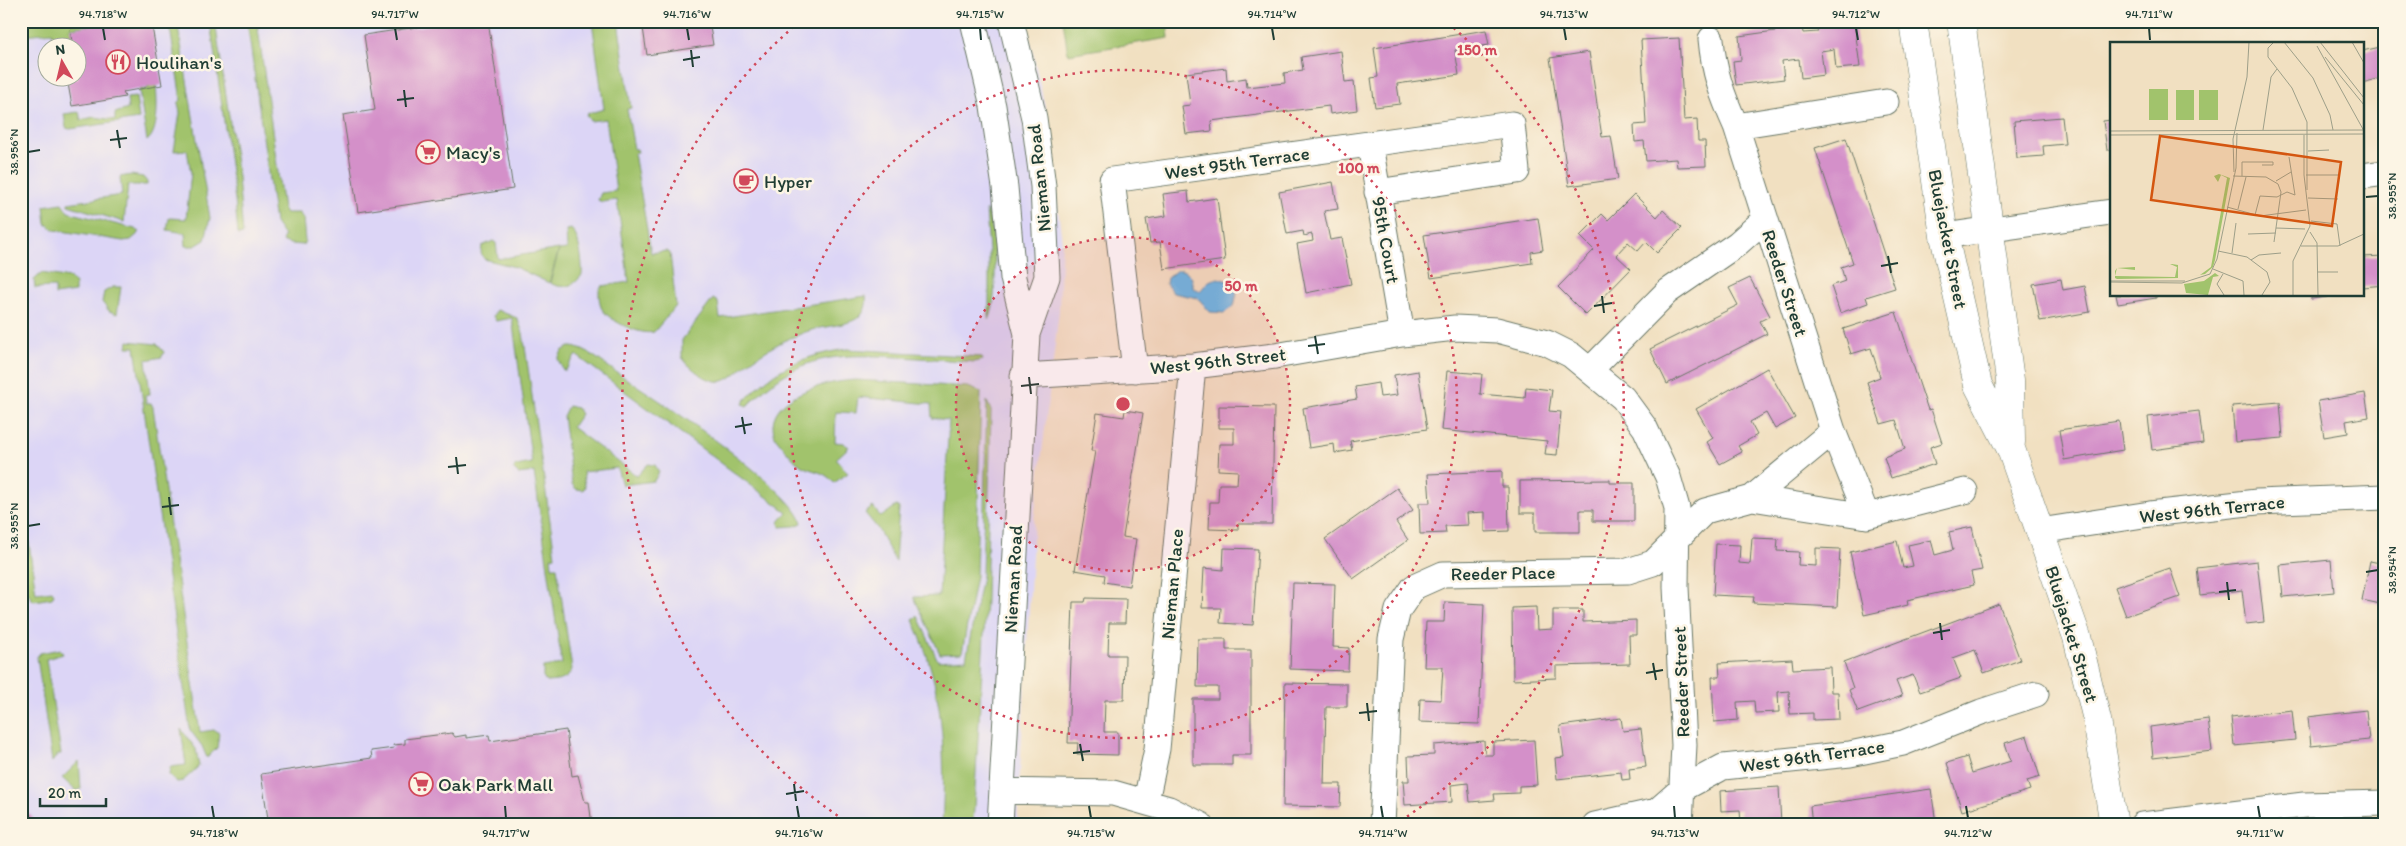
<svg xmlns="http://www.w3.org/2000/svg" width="2406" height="846" font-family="Itim,sans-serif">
	<rect width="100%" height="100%" fill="#fcf5e5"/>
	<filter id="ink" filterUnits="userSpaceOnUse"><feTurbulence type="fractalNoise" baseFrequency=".02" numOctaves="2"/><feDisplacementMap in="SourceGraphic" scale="10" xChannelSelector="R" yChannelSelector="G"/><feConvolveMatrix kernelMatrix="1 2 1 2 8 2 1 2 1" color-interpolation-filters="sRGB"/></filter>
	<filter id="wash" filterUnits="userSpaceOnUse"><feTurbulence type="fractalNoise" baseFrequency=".0096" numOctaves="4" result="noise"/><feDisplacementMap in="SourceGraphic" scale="20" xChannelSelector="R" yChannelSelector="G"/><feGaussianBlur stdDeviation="1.12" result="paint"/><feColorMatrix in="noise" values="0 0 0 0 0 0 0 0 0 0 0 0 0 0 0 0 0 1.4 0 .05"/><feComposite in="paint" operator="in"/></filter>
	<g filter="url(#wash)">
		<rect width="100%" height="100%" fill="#f1e0c1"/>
		<!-- built -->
		<path fill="#dcd5f6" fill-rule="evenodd" d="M21,21H1026L1046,112L1062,242L1059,311L1034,520L1017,825H21ZM48,48H78V78H48Z"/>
		<!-- green -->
		<path fill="#a1c36c" stroke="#608050" d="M23,21H116L70,28L73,48L55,47L52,32L25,35Z
			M169,21H177L210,218L205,240L195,246H186L185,233L167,230L169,218L186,219L191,173L187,150L174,151L180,113L178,103L181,100Z
			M210,21H215L238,177L243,234L238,235L235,200Z
			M247,21H257L283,209L286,213H299L303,218L305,241L303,245L290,244L282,241L284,236L275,223Z
			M592,21H618L631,108L627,109L634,149H637L638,152L634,153L651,253L666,251L670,253L676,306L654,332C641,336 609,321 602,309C599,304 599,296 599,290L602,286L629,282L617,200L602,202L598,200L601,193L616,191L606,119L590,121L586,114L604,109Z
			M1063,21H1167L1169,38L1068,54Z
			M156,83C157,99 160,131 147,141L139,90L148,89V84Z
			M136,97L139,119L70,129L66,128L64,114L79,112L81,120L94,117L115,120V113L128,109L127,98Z
			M131,175L143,177L147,182V185H128L124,222L68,205V203L122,195L120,177Z
			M62,203L68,212L135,229L140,232L131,240L123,241L55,230L46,224L44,206Z
			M986,209C997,224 998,303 989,320V251Z
			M571,229C579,235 583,263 582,275C574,286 563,290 550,283L559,250L567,249L566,230Z
			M493,241L496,243L498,259L559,249L549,283L515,267L484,259L481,253L482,246Z
			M42,273L70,278L75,284V292L55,295V287L35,288L34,280Z
			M113,287H121L117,314L109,311L102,302L104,292Z
			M866,296C869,322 846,323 827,327C817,328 807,331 798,335C779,342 760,354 745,365C738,371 732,378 723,381C709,384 689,368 682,357V340L713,299L718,302L720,318Z
			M497,310L517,318L523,333L555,556L551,557L552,567H557L572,669C568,681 558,681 547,682L543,678V667L562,664L534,472L518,474L513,469L516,466L532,463L512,318L496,321L493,316Z
			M128,341L157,344L164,352L162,357L146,360L150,394L145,395L146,403H151L153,407L200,732L214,730L219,733L217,748L207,758L202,746L190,730L135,347H127Z
			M569,347C584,346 604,364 616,372C649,393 795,489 802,523L795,526L780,527L779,522L787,512L576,355L566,370H563L558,359L562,351Z
			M847,349L982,357L983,360L975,362C949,360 923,358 898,357C832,353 795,356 747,406L743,404C745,399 749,396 753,392C778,366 811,354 847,349Z
			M856,380L968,387L981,392L976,576L962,653L940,654L914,597L939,596L949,420L932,418L931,404L858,397L856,413L836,412L835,442L843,443L849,447L836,459L848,473L834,483C824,471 818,473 804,467C795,463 786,450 779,442C775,438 773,432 773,425C774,393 831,381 856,380Z
			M987,401L991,411L986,600L973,825H942C946,753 944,687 913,620L918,616L938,661L966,659L982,576Z
			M568,406L577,408L581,414L572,427L637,476L648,464L655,465L659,472L654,481L622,485L617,468L583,472L585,487L583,490L576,489L572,484L563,416Z
			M21,489L36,593L52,591L54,594L52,598L34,601C17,592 21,509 21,489Z
			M896,506L899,508L895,561L878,529L865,513L873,507L881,517Z
			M60,649L63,654L46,659L61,754H58L52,762L37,657L40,653Z
			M181,729L196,749L199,766L183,781L177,782L169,775L170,767L186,765Z
			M79,761L81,789L76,791L62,778Z"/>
		<!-- water -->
		<path fill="#6bb9e5" stroke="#457b8c" d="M1177,270C1188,269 1194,277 1193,288L1200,291L1209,281L1218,278L1231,282L1237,293L1234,306L1224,313L1210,312L1198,298L1173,293L1166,284L1167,278Z"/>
		<g id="blocks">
			<!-- building -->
			<path fill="#d490c9" d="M117,21H151L162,85L123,92L125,97L72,106L67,78H78V48H73L70,29Z
				M457,21H488L513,189L358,212L343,115L375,110L364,35Z
				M642,21H709L713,45L647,55Z
				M1801,21L1803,33L1818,32L1816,24L1854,21L1860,67L1836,69L1834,49L1821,51L1824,75L1801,78L1799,59L1782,61L1784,79L1736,85L1733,61L1741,60L1739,36L1775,31L1774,22Z
				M1486,30L1489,45L1455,50L1459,75L1397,84L1400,104L1375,107L1371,78L1378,77L1374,48Z
				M1679,38L1684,120L1697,119L1698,141H1705L1706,166L1677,167L1676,159L1646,161L1644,141L1635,142L1634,125L1646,124L1641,40Z
				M2385,46V77L2362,83V51Z
				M1341,51L1345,82L1354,81L1357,110L1330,114L1329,106L1211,121L1212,131L1186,134L1182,106L1190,105L1186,73L1226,68L1227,81L1246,78L1247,87L1285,83L1284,73L1303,70L1301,57Z
				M1589,52L1602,137L1611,136L1618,179L1569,186L1550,58Z
				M2062,117L2065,144L2043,146L2044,156L2017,158L2014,121Z
				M2111,120V150H2107L2103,121Z
				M1846,138L1895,288L1866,297L1868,303L1840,313L1831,286L1845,281L1841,267L1853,263L1815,148Z
				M1333,182L1338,209L1324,211L1330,240L1342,238L1351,284L1306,293L1297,244L1313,241L1312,234L1304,236L1303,231L1287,234L1279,192Z
				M1188,191L1189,202L1217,198L1225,260L1164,269L1160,242L1150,243L1146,219L1166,216L1163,194Z
				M1634,194L1657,217L1663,210L1682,228L1657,253L1646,242L1638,251L1628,242L1616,255L1631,269L1586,315L1558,287L1594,250L1580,236L1602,214L1608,220Z
				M1538,218L1543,250L1531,252L1532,263L1431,278L1424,235Z
				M2385,256V285L2362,287V257Z
				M1750,278L1770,316L1760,321L1767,334L1667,384L1650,349L1738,305L1729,288Z
				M2061,279L2063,290L2085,286L2090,312L2040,321L2033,284Z
				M2116,295H2156V298L2118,304Z
				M2311,295H2327V297L2311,299Z
				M1896,312L1918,380L1928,410L1931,409L1942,443L1930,447L1935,464L1891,478L1884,457L1905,449L1896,420L1881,424L1867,382L1880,377L1871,348L1851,354L1843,329Z
				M1767,368L1795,418L1775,429L1766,413L1750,422L1757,435L1738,446L1742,452L1720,464L1707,442L1713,438L1696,409Z
				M1418,371L1427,429L1350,441L1352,450L1335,453L1334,444L1309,448L1303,408L1357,399L1355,387L1378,383L1380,397L1397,395L1394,375Z
				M1447,371L1482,374L1480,394L1525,398L1526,387L1552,390L1549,411L1561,412L1557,455L1545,454L1547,441L1441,430Z
				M2365,393L2369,417L2346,421L2348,433L2324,437L2318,401Z
				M2280,402L2283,438L2235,442L2232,406Z
				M1219,406L1274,407L1272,524H1238V530L1209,529L1210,502H1218L1219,484H1237L1238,471L1218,470L1219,444H1234V428H1219Z
				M1125,410L1143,413L1123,537L1136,539L1129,586L1104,582L1105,575L1075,570L1095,451H1091L1097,413L1124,417Z
				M2199,411L2203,443L2152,450L2148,417Z
				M2119,421L2123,450L2064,460L2059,430Z
				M1502,471V487H1508L1509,531L1485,532V512L1467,513L1468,525L1445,526L1446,533L1420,534L1419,503H1430L1428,474Z
				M1610,480V483H1634V521H1593V510H1580V532H1535V513H1520V481Z
				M1397,488L1413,510L1396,522L1408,540L1353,579L1325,539Z
				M1972,527L1982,570L1971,572L1974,585L1907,600L1908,605L1864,615L1850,552L1897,541L1903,568L1913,566L1908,545L1931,540L1935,555L1953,550L1949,532Z
				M1752,538L1778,539L1777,551L1799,552L1798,565L1816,566V548L1840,549L1837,607L1753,603L1754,597L1713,595L1716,544L1740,545L1739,563L1750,564Z
				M1224,548L1258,549L1253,625L1220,623L1221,608H1202L1204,568L1223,570Z
				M2331,560L2334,592L2283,597L2280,565Z
				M2257,561L2264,622L2246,624L2242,590L2200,595L2197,568Z
				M2370,561L2385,564V605L2362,600Z
				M2170,568L2180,597L2126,616L2115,587Z
				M1293,583L1335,584L1333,647L1349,648L1348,671L1290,669Z
				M1086,598L1126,599L1125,623H1109L1108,655H1125L1124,700H1105L1104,732H1118V755L1077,754L1078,743H1068L1073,602H1085Z
				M1445,602L1484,604L1479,724L1419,722L1420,699L1441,700L1443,667H1424L1426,622H1444Z
				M1999,604L2020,660L1984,673L1975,650L1953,658L1961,678L1920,692L1913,675L1896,681L1902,696L1858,712L1849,690L1853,688L1844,662Z
				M1536,607L1537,630L1553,629V610H1583V622L1636,620V635H1629L1630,664L1556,666V678L1513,680L1512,608Z
				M1198,639H1226V650H1251V755H1232V765H1193V699H1218V687H1197Z
				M1792,659L1793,669L1830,667L1831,692H1838L1839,719L1813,720V713L1790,714L1789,691L1778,692L1779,712L1755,713L1754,701L1737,702L1738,720L1714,722L1712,677H1720L1719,663Z
				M1285,683L1347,684V707H1326L1324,784H1341L1340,807L1283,806Z
				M2292,710L2295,740L2234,746L2231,717Z
				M2366,710L2369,740L2311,746L2308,717Z
				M1621,718L1623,731L1641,729L1646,767L1629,769L1630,779L1622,780L1621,772L1557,779L1555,758L1564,757L1560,726Z
				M2208,719L2212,751L2153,758L2150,727Z
				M566,730L572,776L578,775L585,802H589L592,825H269L261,774L372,758L371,751L394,748L393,745L405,744V739L452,733L455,737L466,735V738L489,735L490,741Z
				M2027,736L2040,777L2027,781L2030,790L1962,811L1947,763L1967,757L1972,773L2011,761L2005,743Z
				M1534,740L1537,785L1519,786V793L1494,794L1495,800L1470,802L1468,783L1451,785L1452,802L1405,805L1403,781H1409L1408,756L1434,755V745L1484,741L1485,755H1493V742Z
				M1779,787L1781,825H1741L1740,810L1721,811L1720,791Z
				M1931,789L1936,823L1812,825L1810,806Z
				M21,803L28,812L38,825H21Z"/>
		</g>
	</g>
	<g filter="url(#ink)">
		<use href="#blocks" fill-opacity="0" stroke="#687665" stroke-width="1"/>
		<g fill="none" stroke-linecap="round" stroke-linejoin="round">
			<!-- minor casing -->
			<g stroke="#687665" stroke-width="27">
				<path id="minor" d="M973,21L993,106L1005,187L1013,278L1027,334
					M1736,126L1886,102
					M1370,145L1402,334
					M2362,176L2385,173
					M1944,236L2111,212
					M1135,370L1112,180L1512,124L1517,171L1377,192
					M1590,370L1667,292L1737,244L1765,219
					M1023,376L1193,366L1275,356L1402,334L1455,328L1497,330L1547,343L1571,355L1623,398L1645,428L1668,477L1677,508L1676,587L1684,745L1680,825
					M1752,498L1833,431
					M1867,516L1965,491
					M2040,531L2150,514L2257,502L2385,497
					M1003,791L1113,793L1169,809L1201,825
					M1146,801L1157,749L1193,366
					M1000,825L1027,334L1047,277L1043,186L1034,118L1011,21
					M1382,825L1391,639L1398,610L1414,587L1443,574L1628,571L1653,563L1705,511L1752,498L1867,516L1833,431L1736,126C1722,95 1714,73 1711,39
					M1595,825L1657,811L1682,789L1723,767L1850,754L1903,743L1981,712L2036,694
					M2142,825L2304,805L2385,803"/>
			</g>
			<!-- tertiary casing -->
			<g stroke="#687665" stroke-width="29">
				<path id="tertiary" d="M1913,21L1944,236L1978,385L2011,449L2077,637L2097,720L2114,825
					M1961,21L2010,380L2011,442"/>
			</g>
			<!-- minor -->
			<use href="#minor" stroke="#fff" stroke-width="25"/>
			<!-- tertiary -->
			<use href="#tertiary" stroke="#fff" stroke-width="28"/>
		</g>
	</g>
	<!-- ticks -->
	<path fill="none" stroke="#1f3d34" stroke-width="2" d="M103,28L105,40M395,28L397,40M687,28L689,40M980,28L981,40M1272,28L1274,40M1564,28L1566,40M1856,28L1858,40M2149,28L2150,40M691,50L693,67M683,60L700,57M404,90L406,107M397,100L414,98M117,130L120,148M110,140L127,138M28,152L40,150M2366,197L2378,196M1888,256L1891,273M1881,266L1898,263M1602,296L1604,313M1594,306L1612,303M1315,336L1318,354M1308,346L1325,344M1029,377L1031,394M1021,386L1039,384M742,417L745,434M735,427L752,424M456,457L458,474M448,467L466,465M169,497L171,515M162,507L179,505M28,526L40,524M2366,572L2378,570M2227,582L2229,600M2219,592L2236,590M1940,623L1942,640M1933,633L1950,630M1653,663L1656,680M1646,673L1663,670M1367,703L1369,721M1359,713L1377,711M1080,744L1083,761M1073,753L1090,751M794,784L796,801M786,794L804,791M212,806L214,818M505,806L506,818M797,806L799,818M1089,806L1091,818M1381,806L1383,818M1674,806L1675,818M1966,806L1968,818M2258,806L2260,818"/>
	<!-- distance rings -->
	<circle cx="1123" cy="404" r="167" fill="#d1495b" fill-opacity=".12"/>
	<g fill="none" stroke="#d1495b" stroke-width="2.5" stroke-dasharray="2.5 5">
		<circle cx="1123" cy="404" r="167"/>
		<circle cx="1123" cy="404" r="334"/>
		<path d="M850 824A501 501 0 0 1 798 23M1448 23A501 501 0 0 1 1396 824"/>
	</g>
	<!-- icons -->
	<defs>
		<g id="restaurant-ring" transform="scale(1.25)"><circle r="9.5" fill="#fcf5e5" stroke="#d1495b" stroke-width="1.5"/><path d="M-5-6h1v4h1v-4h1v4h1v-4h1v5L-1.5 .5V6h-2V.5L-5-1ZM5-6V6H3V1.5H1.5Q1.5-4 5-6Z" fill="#d1495b"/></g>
		<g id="supermarket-ring" transform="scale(1.25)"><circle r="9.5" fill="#fcf5e5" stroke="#d1495b" stroke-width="1.5"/><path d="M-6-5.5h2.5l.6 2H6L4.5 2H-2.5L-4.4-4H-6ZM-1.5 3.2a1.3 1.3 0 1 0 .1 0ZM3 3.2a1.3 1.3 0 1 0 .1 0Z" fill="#d1495b"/></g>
		<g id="cafe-ring" transform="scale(1.25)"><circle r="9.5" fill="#fcf5e5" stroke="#d1495b" stroke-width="1.5"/><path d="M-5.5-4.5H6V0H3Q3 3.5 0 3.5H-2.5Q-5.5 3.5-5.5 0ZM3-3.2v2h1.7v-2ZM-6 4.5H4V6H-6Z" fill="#d1495b"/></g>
	</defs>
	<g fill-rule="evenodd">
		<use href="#restaurant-ring" x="118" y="62"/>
		<use href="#supermarket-ring" x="428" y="152"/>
		<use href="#cafe-ring" x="746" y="181"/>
		<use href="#supermarket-ring" x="421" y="784"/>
	</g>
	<g text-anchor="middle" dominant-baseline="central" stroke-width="5" stroke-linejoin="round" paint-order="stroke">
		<!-- poi labels -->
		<g font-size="19" fill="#1f3d34" stroke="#fcf5e5" text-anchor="start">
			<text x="136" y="62">Houlihan's</text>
			<text x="446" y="152">Macy's</text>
			<text x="764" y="181">Hyper</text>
			<text x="438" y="784">Oak Park Mall</text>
		</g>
		<!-- street labels -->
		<g font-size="19" fill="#1f3d34" stroke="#fcf5e5">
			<text transform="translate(1237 163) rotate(-8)">West 95th Terrace</text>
			<text transform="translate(1039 178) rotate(-96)">Nieman Road</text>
			<text transform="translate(1948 239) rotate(79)">Bluejacket Street</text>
			<text transform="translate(1386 240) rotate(80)">95th Court</text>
			<text transform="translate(1785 283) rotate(72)">Reeder Street</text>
			<text transform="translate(1218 361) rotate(-6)">West 96th Street</text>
			<text transform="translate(2212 509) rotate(-6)">West 96th Terrace</text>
			<text transform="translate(1503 573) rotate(-1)">Reeder Place</text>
			<text transform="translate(1013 579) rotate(-87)">Nieman Road</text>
			<text transform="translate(1172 584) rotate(-85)">Nieman Place</text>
			<text transform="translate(2072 634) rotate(73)">Bluejacket Street</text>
			<text transform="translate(1681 682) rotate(-92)">Reeder Street</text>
			<text transform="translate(1812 756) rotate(-8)">West 96th Terrace</text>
		</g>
	</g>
	<!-- overview -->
	<g transform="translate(2110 42)">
		<rect width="254" height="254" fill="#f1e0c1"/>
		<path d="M39,47H58V78H39ZM66,48H84V78H66ZM89,48H108V78H89ZM109,132L120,136L105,218L103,225L95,232L74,236L90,233L101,225L117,136L111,133L108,140L104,134ZM60,222H62L68,223V236L7,237L5,236V229L7,226L25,225V228L7,226L5,234L65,235L67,225ZM105,231L109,234L103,235L98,253L76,251L74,242L94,239Z" fill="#a1c36c"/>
		<path fill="none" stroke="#9d9f89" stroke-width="1" d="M164,0L158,6V15L182,46L197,80V148M174,0L203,36L220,73L223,88M210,0L254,56M242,0L254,21M207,4L254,89M215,15L254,63M153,88L161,35L167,27M0,89L254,88M0,93L254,92M198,109L219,108M124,130L123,97L137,35L139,0M196,133H228M123,134L156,135L168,142L171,150L164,200M132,134V120H163V123H152M166,139L181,130M198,156L228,157M117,165L150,174L196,168M128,167L136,135M145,173L150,154L167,155L177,150L185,153L179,115M201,179L227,182L230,204M166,186L195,187M200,190L207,201L208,253M138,192L166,191M191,204H228L254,192M108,209L137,215L157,230L160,240L152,253M122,211L126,181M141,218L149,213L171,211M103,227L133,239L134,253M207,230H228M113,232L107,242L114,253M0,239H75M0,240L72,241L100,232L107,217L126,126L127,91M183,253V219L200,184L194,133V93"/>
		<path fill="#d45610" fill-opacity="0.15" stroke="#d45610" stroke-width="2.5" d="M50,94L231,120L222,184L41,158Z"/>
		<rect width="254" height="254" fill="none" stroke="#1f3d34" stroke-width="2.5"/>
	</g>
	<circle cx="1123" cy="404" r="8" fill="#d1495b" stroke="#fcf5e5" stroke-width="2.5"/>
	<g font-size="15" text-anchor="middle" font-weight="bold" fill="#d1495b" stroke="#fcf5e5" stroke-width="5" stroke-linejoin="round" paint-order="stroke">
		<text x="1477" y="55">150 m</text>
		<text x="1359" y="173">100 m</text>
		<text x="1241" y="291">50 m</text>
	</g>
	<!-- margin -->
	<rect width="2406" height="846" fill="none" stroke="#fcf5e5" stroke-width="55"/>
	<!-- north arrow -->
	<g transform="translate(62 62) rotate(352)"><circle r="24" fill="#fcf5e5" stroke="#a4ab9e"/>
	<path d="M0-4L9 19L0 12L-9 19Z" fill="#d1495b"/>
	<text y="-8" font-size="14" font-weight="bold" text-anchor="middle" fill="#1f3d34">N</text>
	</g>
	<!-- scale -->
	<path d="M40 798v8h66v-8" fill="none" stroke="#1f3d34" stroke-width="2.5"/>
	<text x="48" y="798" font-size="15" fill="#1f3d34" stroke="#fcf5e5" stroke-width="4" paint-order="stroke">20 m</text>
	<rect x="28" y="28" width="2350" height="790" fill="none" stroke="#1f3d34" stroke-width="2"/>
	<g font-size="12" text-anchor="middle" fill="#1f3d34">
		<text x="103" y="18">94.718°W</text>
		<text x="395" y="18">94.717°W</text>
		<text x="687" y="18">94.716°W</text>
		<text x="980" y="18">94.715°W</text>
		<text x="1272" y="18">94.714°W</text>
		<text x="1564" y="18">94.713°W</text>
		<text x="1856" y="18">94.712°W</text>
		<text x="2149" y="18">94.711°W</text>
		<text transform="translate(14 152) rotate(-90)" y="4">38.956°N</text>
		<text transform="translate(2392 196) rotate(-90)" y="4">38.955°N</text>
		<text transform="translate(14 526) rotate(-90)" y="4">38.955°N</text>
		<text transform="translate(2392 570) rotate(-90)" y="4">38.954°N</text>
		<text x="214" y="837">94.718°W</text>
		<text x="506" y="837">94.717°W</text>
		<text x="799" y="837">94.716°W</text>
		<text x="1091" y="837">94.715°W</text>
		<text x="1383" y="837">94.714°W</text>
		<text x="1675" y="837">94.713°W</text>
		<text x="1968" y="837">94.712°W</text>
		<text x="2260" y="837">94.711°W</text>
	</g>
</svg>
